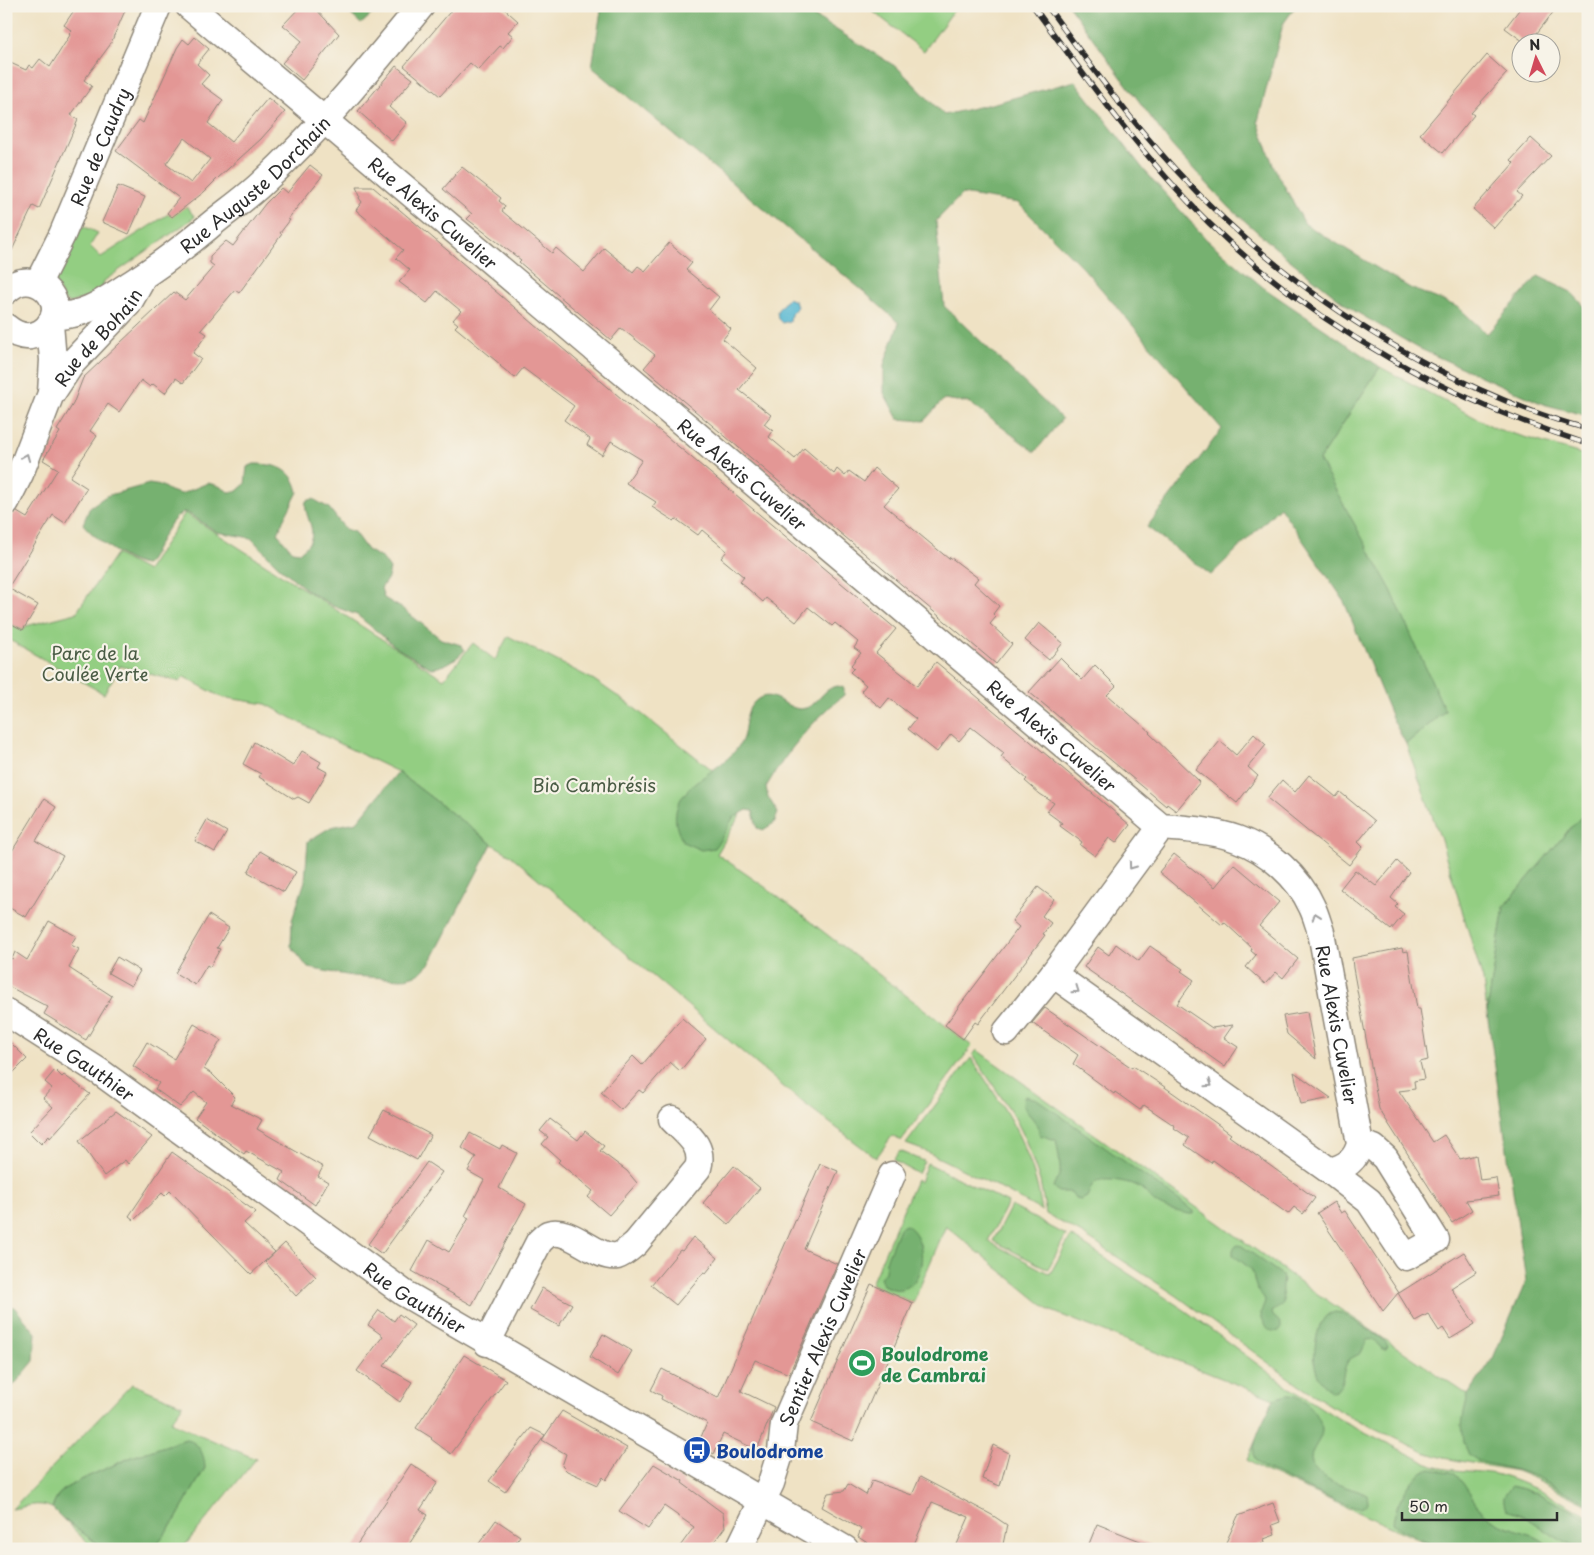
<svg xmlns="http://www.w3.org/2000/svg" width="1594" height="1555" font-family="'Playpen Sans',sans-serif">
	<rect width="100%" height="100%" fill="#f7f3e8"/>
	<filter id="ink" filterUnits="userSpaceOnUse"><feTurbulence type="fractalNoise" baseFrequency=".02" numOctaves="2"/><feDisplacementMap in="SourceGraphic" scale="10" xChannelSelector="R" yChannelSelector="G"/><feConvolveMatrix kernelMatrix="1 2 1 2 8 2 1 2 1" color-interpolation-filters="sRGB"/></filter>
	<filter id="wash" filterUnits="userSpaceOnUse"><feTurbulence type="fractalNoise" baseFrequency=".0096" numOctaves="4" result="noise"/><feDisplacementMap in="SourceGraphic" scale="20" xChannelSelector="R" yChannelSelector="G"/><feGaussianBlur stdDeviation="1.12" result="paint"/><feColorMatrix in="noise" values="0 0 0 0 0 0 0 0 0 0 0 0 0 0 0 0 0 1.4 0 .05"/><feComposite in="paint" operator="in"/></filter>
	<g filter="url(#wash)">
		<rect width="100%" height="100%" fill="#efe2c4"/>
		<!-- green -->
		<path fill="#93ce82" stroke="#5f7c56" d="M866,6H957L924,51Z
			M184,204L195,217L104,281L101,293L70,303L64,300L55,282V270L83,226L98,233L90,246L101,257Z
			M1380,367L1497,429L1588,456V810L1572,826L1504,907L1487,1012L1483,980L1440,837L1406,744L1445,711L1319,460Z
			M185,513L444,679L473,643L495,660L508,636L594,680L633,707L749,799L717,854L765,887L972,1046L901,1141L892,1136L876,1158L792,1094L509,854L492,844L398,772L334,741L266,704L221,697L184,677L180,682L120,666L104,694L6,638V622L23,630L26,626L76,613L116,554L147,571Z
			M977,1050L1316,1293L1468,1395L1522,1435L1588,1446V1505L1536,1479L1516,1471L1444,1458L1424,1452L1341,1412L1300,1386L1177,1296L1082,1234L1046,1214L1040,1181L1024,1136L1014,1116L973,1055Z
			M971,1058C1005,1109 1033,1148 1042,1211L996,1186L925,1151L906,1144Z
			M900,1151L924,1161L918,1174L893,1160Z
			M927,1163L1008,1203L988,1241L1050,1274L1071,1236L1186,1311L1287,1386L1339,1419L1433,1466C1453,1472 1474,1470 1495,1474C1527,1482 1558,1500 1588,1516V1549H1440L1263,1470L1247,1460L1274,1399L1049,1310L946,1226L913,1303L871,1284L916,1180L920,1182Z
			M1011,1206L1066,1235L1048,1269L993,1241Z
			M132,1384L183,1405L170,1422L256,1459L182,1549H153L176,1519L205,1468L186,1439L132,1457L87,1477L66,1488L58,1495L52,1508C38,1501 26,1507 12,1509Z
			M62,1518L105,1549H94Z"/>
		<!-- forest -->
		<path fill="#76b170" stroke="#506e4e" d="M342,6H381L361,24Z
			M606,6H798L898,68L944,115L995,103L1075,81L1144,170L1206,239L1264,288L1380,367L1319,460L1391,590L1445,711L1406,744L1393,720L1343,599L1280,507L1211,575L1147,527L1222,429L1084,269L1018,203L962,194L936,221L944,306L1062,419L1035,452L970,403L944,399L924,421L898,419L884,393V365L899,323L863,291L592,67L601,11Z
			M1069,6H1296L1283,24L1258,121L1273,165L1305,224L1410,288L1458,307L1487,334L1538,276L1571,292L1588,310V416L1543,404L1418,348L1353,310L1286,257L1229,207L1172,146Z
			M254,464C276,464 293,468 298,492L283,521L278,534L292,551L300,552C325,534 302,518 306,501L313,499L329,508L345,529L354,532L367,550L383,559L390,569L388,578L381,588L384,598L403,609L441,639L461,645L465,650C457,659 443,668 431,668L397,648L357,615L333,606L308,591L277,565L251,538L217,532L186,512C169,515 157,552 146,565C130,565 93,537 83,524L90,507L106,496L149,484L162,486L170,491L181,494L208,483L219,486L229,492L237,491L245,484L247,467Z
			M838,686L844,688V695C811,722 788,750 766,787L768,797L778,813L774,823L763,830L757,828L753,811L747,810L733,818L721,839L714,848L701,850L683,842C680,836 677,830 676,824C670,784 723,773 740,744C749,729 741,711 758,699C773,689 786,709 801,709C818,708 822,687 838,686Z
			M398,772L492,844L430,963L419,974L402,979L352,976L308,968L291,946L292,920L305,881L308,841L331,827L357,822Z
			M1588,810V1503L1537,1477L1517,1470L1480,1462L1469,1455L1464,1443L1462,1425L1464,1412L1468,1395L1493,1358L1526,1281L1487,1012L1504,907L1572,826Z
			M1025,1096L1037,1099L1191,1209L1194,1211V1214H1189C1180,1212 1168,1210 1159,1205C1151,1201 1147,1192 1139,1187C1132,1182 1100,1176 1094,1183C1091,1186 1089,1193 1087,1197L1081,1200L1076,1199L1071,1192H1058L1053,1187C1054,1182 1059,1178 1060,1172C1061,1168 1057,1143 1056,1140L1040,1135C1039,1131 1038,1126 1035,1122C1030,1114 1019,1107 1025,1096Z
			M906,1225C934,1240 923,1307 883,1285L880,1278L885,1271L886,1261L899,1228Z
			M1237,1245L1242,1246L1282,1275C1284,1282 1281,1286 1282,1292C1282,1297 1284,1299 1283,1304L1272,1312L1273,1316C1278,1320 1282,1323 1281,1330C1271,1336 1261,1323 1261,1313C1261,1308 1267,1304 1264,1298C1263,1295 1259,1293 1257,1289C1254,1283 1254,1276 1252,1270L1233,1255V1250Z
			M6,1305L14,1307L36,1333L34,1361L14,1385L6,1389Z
			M1335,1312L1342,1313L1383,1339L1388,1346L1386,1349H1382C1376,1344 1376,1338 1367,1340L1361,1353C1358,1355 1353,1357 1350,1359C1340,1368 1346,1390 1332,1392C1325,1387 1318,1379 1316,1370C1312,1358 1316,1327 1325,1317C1327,1315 1332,1313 1335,1312Z
			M1287,1395C1290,1395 1294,1395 1298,1397C1308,1401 1322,1418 1322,1430C1322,1443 1306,1451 1313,1466C1321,1482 1351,1488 1367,1494L1368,1501C1366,1505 1364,1507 1359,1508C1348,1509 1280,1475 1264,1468C1260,1465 1255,1462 1254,1456C1252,1438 1267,1415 1274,1399Z
			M186,1439C200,1444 204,1453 205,1468L176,1519L153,1549H105L62,1518L52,1508L58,1495L66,1488L87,1477L132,1457Z
			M1430,1469L1451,1472L1456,1475C1467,1486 1473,1502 1484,1513C1501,1530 1531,1529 1548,1545L1547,1549H1444L1400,1529L1393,1523C1394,1508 1408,1483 1419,1474C1422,1471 1426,1470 1430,1469Z
			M1512,1486C1539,1493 1563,1506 1588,1519V1549C1566,1549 1544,1527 1525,1517C1519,1514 1512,1512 1506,1510C1502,1499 1503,1494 1512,1486Z"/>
		<!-- water -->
		<path fill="#54b7d2" stroke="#40717e" d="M788,298L795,301L797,307L791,314L790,321L782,323L778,319L777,311Z"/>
		<g id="blocks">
			<!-- building -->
			<path fill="#e39795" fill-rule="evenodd" d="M77,6H127L110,45L84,80L92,86L71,115L78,120L39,209L33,206L6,263V61L26,70L29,65L33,68L40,59L50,67L70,35L69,34L72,31L64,25Z
				M301,6H313L339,34L302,80L282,63L302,41L283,25Z
				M455,6H501L518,21L508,32L513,36L503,48L500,46L478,70L470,63L440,96L404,66Z
				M1522,6H1558L1530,42H1524L1505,28Z
				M195,37L209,49L197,64L209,75L201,84L223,100L208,123L231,142L268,98L285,112L261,139L218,178L204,192L172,217L167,213L179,198L116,151L139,120L143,123L177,48L183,39L189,44ZM184,138L210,159L191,183L166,164Z
				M1487,55L1507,73L1471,113L1474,115L1443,153L1420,134Z
				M396,66L413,79L389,107L407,123L392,141L358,111Z
				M1531,138L1551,156L1517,192L1522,196L1494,228L1473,209L1514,163L1511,160Z
				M310,165L323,175L288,219L290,220L280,233L282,234L239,293L235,290L201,330L207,334L193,353L201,359L183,383L176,378L165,393L153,384L150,387L141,380L119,412L108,404L90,431L97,436L70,477L87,488L65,523L53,515L8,588L38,605L23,630L6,621V520L8,517L17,512L27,518L58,469L43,460L60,432L57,430L73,404L83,378L174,292L185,300L214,266L210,263V256L226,241L233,246L265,204L281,188L287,193Z
				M462,167L501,198L499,201L505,206L502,211L552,253L556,248L584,272L604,248L633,272L638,266L645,271L669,243L692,263L686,270L719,297L709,310L731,329L723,339L757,368L739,390L771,415L764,424L773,431L769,437L795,459L804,448L834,474L837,469L845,476L849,471L864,482L874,468L898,489L884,505L949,559L950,557L978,578L974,583L999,606L993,614L996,617L990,624L1012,644L996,664L644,368L655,355L621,328L611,340L519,262L521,260L467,219L472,214L443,189Z
				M118,186L145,197L129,234L102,222Z
				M356,187H373L642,416L896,629L876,653L917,686L936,662L1130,825L1116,843L1109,838L1095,856L1080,845L1082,842L1060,826L1062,823L1047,812L1054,803L1040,794L1025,781L1027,779L1001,757L1004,753L971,727L959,741L951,734L937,752L908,729L916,719L889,698L881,708L861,691L866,685L850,672L854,668L851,665L861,653L854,648L858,642L835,623L832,626L808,607L796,622L766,598L763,602L740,582L744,577L721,558L727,551L702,530L698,535L676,519L674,521L652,507L656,502L626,483L642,460L611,441L602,455L587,445L590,439L564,420L574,406L523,368L515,378L500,366L501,365L455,327L458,324L453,320L461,311L437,291L427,303L399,282L410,270L396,258L403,250L356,210L362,202L359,198L360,196Z
				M1039,623L1063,643L1049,660L1025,640Z
				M1060,658L1082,680L1095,665L1116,686L1107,695L1150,732L1149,733L1200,782L1176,811L1167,804L1166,806L1029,692Z
				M1254,734L1266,745L1248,767L1258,776L1237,803L1196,770L1220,741L1236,755Z
				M254,742L293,766L302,751L321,762L318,767L327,772L309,803L298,797L294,799L259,777L261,774L243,764Z
				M1309,775L1336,797L1340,792L1375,821L1358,842L1363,847L1349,865L1267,798L1282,780L1295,792Z
				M44,799L56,807L36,841L63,856L26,917L6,906V861Z
				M207,820L227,832L215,852L195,841Z
				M260,851L296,872L284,892L248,872Z
				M1174,854L1215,887L1234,864L1279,902L1259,926L1298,959L1283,978L1276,972L1265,984L1246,967L1256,955L1251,951L1252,948L1224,922L1222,925L1159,872Z
				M1397,861L1409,872L1391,898L1398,904L1395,907L1404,914L1391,930L1340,889L1355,870L1376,886Z
				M1038,887L1054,899L1042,916L1051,923L1043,934L1045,935L978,1024L975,1022L963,1039L945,1025L1019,927L1012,921Z
				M209,915L229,928L217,948L220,949L210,967L207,965L195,985L175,973Z
				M49,921L76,936L71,945L79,949L69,968L112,996L86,1040L44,1014L48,1007L6,985V955L12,959L15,952L27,960Z
				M1116,944L1139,961L1150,946L1183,969L1181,971L1194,980L1177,1004L1212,1028L1233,1025L1224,1038L1238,1047L1225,1067L1084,967L1098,947L1109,955Z
				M1402,948L1403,952L1408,951L1417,1009H1420L1428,1060L1420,1062L1424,1079L1414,1081L1415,1089L1399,1091L1433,1142L1444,1135L1460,1159L1476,1155L1480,1180L1496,1178L1499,1196L1466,1200L1472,1210L1452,1223L1379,1109L1353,968L1352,958Z
				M117,957L140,971L131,986L108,973Z
				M1045,1008L1132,1068L1133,1066L1159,1083L1220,1126L1231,1134L1229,1136L1315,1198L1303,1214L1294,1207L1288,1214L1213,1160L1211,1163L1185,1145L1189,1138L1174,1128L1175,1126L1144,1105L1140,1110L1115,1092L1114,1094L1073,1064L1078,1055L1032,1023Z
				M1307,1012L1310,1028L1316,1059L1287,1034L1283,1016Z
				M682,1018L706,1039L680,1071L670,1062L643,1093L639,1090L621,1110L601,1092L633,1056L642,1065Z
				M194,1024L221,1040L204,1069L212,1074L235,1097L231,1104L262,1120L257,1129L323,1167L318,1176L328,1182L315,1205L280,1180L284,1172L246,1151L244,1154L195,1118L206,1102L194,1092L180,1107L155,1089L159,1083L133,1066L147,1042L174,1059Z
				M6,1038L27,1059L6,1080Z
				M55,1070L62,1077L64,1075L90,1094L50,1138L49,1136L41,1144L29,1132L53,1107L43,1098L52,1088L45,1082Z
				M1294,1072L1331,1098L1301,1104Z
				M384,1110L431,1135L417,1160L370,1135Z
				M116,1111L152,1137L128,1164L125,1160L104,1176L79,1141Z
				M550,1119L578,1140L585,1131L604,1146L600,1151L627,1171L637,1183L609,1215L588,1197L593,1191L558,1162L560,1160L542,1144L548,1137L540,1131Z
				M470,1133L500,1149L502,1145L517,1153L499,1188L526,1204L472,1305L412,1271L429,1240L449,1252L469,1218L465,1216L484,1180L468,1171L476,1157L462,1148Z
				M172,1152L256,1212L244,1223L275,1252L251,1274L170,1191L165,1196L162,1193L134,1220L129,1216Z
				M427,1162L442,1172L382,1254L368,1244Z
				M820,1164L838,1171L804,1249L837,1264L789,1374L755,1360L741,1391L774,1407L757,1450L723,1434L714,1454L698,1444L707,1423L661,1399L662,1396L651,1390L662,1369L718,1398Z
				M734,1166L760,1188L729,1225L703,1203Z
				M1334,1202L1341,1213L1345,1211L1399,1293L1464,1252L1476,1272L1451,1288L1475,1324L1450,1339L1443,1328L1439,1331L1428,1314L1415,1321L1398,1293L1383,1311L1317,1213Z
				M693,1237L718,1258L706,1273L704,1272L676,1305L651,1285L680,1250L682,1251Z
				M285,1243L316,1277L296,1296L265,1262Z
				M871,1284L913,1303L853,1441L811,1422Z
				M542,1288L572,1304L559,1326L530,1310Z
				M379,1310L394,1321L399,1314L414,1325L384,1366L412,1382L400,1402L357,1371L383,1336L368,1325Z
				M603,1334L632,1351L618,1375L590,1357Z
				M464,1355L506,1380L451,1454L431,1439L432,1438L416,1428Z
				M562,1411L627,1448L606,1480L603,1477L598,1485L567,1471L562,1466L566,1454L542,1440Z
				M531,1428L545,1435L505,1492L489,1481Z
				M993,1445L1009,1453L1000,1486L982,1479Z
				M411,1464L438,1482L420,1510L428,1515L406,1549H354Z
				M654,1464L683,1481L682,1483L723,1513L725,1527L709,1549H678L694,1527L664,1506L648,1529L619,1511Z
				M920,1477L992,1515L1007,1525L1002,1549H955L969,1517L932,1502L912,1549H877L858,1537L861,1529L822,1507L828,1493L844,1491L848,1484L866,1495L872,1481L912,1495Z
				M1273,1503L1280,1522L1272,1525L1275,1535L1264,1539L1265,1542L1253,1546L1252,1549H1223L1238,1516Z
				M496,1520L520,1536L511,1549H475Z
				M1097,1524L1158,1548L1157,1549H1087Z"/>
		</g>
	</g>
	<g filter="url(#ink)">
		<use href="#blocks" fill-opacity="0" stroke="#8d8678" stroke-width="1"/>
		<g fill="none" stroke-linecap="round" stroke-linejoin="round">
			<!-- minor casing -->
			<g stroke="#8d8678" stroke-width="29">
				<g id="minor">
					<path id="s1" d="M189,6L1161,827C1186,829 1213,830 1237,839C1268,850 1299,877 1312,907C1316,915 1318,924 1321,932L1360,1144C1356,1160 1346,1167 1330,1171L1053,974L1161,827"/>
					<path id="s2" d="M38,283L62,235L158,6"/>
					<path d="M6,291C32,264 71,300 48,327C43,332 38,335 31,336C21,337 13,333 6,327"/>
					<path id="s3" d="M54,316C87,316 105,300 132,283C159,266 184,247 208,227C226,212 245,199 261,184C320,130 370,68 421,6"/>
					<path d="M50,324L53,360L51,393"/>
					<path id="s4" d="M6,502L20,474L50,396L72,363L128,304L140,283"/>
					<path id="s5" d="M6,1012L100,1072L404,1293L845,1549"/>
					<path d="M1006,1032L1053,974"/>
					<path d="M1330,1171L1369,1201L1406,1257L1436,1240L1385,1158L1374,1148L1360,1144"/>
					<path d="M487,1343L539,1242C542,1239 545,1236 548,1234C571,1226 596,1260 617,1256C624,1254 630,1248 636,1243L698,1168C705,1145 686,1134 672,1119"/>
					<path id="s6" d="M739,1549L771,1483L781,1451L784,1424L892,1175"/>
				</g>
			</g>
			<!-- minor -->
			<use href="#minor" stroke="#fff" stroke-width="26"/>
			<!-- rail casing -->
			<g stroke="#2b2b2b" stroke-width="5.5">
				<path id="rail" d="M1033,6C1088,81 1143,157 1209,223C1315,327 1447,399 1588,444
					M1047,6C1088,62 1128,118 1175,169C1249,250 1330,312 1427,364C1479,391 1531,414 1588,429"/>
			</g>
			<!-- rail -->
			<use href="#rail" stroke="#f7f3e8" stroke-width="4" stroke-dasharray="11" stroke-linecap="butt"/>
		</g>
		<!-- one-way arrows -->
		<defs><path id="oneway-chevron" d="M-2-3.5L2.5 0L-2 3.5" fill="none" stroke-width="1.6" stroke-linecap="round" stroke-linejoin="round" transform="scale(1.25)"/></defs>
		<g stroke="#a0a0a0">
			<use href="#oneway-chevron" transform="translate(26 457) rotate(-68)"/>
			<use href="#oneway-chevron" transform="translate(1132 866) rotate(126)"/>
			<use href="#oneway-chevron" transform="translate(1316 916) rotate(-109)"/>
			<use href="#oneway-chevron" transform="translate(1076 990) rotate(35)"/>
			<use href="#oneway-chevron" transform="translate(1209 1084) rotate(35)"/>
		</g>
	</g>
	<!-- icons -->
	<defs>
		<g id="stadium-disc" transform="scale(1.4375)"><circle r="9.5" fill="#2e9e5b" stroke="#f7f3e8"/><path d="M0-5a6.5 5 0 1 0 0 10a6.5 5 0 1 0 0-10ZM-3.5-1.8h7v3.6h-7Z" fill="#fff"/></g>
		<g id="bus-disc" transform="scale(1.4375)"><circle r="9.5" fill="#1a4fb4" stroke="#f7f3e8"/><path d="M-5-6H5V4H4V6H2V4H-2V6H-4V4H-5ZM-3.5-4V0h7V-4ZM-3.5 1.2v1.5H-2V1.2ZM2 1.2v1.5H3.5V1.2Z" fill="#fff"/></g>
	</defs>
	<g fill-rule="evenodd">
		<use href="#stadium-disc" x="862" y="1363"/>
		<use href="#bus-disc" x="697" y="1450"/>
	</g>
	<g text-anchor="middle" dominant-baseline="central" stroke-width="4.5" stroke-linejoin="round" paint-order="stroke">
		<!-- street labels -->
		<g font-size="18" fill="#2b2b2b" stroke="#f7f3e8">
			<text stroke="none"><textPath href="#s2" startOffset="150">Rue de Caudry</textPath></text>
			<text stroke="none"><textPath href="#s3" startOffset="244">Rue Auguste Dorchain</textPath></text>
			<text stroke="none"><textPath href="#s1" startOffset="320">Rue Alexis Cuvelier</textPath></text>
			<text stroke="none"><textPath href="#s4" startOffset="191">Rue de Bohain</textPath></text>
			<text stroke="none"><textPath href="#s1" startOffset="725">Rue Alexis Cuvelier</textPath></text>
			<text stroke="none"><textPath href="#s1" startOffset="1130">Rue Alexis Cuvelier</textPath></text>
			<text stroke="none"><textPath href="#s1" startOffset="1574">Rue Alexis Cuvelier</textPath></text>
			<text stroke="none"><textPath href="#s5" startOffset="94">Rue Gauthier</textPath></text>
			<text stroke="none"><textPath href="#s5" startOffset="499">Rue Gauthier</textPath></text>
			<text stroke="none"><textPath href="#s6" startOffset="229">Sentier Alexis Cuvelier</textPath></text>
		</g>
		<!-- park labels -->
		<g font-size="18" fill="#4a5c45" stroke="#f7f3e8">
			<text x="95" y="652">Parc de la<tspan x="95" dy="21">Coulée Verte</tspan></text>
			<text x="594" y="784">Bio Cambrésis</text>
		</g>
		<!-- leisure labels -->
		<g font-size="18" font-weight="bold" fill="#27864d" stroke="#f7f3e8" text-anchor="start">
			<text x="881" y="1353">Boulodrome<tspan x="881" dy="21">de Cambrai</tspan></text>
		</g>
		<!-- transit labels -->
		<g font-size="18" font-weight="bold" fill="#164399" stroke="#f7f3e8" text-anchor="start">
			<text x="716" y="1450">Boulodrome</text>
		</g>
	</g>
	<!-- margin -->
	<rect width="1594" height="1555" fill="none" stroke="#f7f3e8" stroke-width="25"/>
	<!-- north arrow -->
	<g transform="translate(1536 58) rotate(355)"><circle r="24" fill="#f7f3e8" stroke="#a5a39c"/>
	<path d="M0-4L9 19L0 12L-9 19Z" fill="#d1495b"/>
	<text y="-8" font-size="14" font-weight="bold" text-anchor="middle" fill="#2b2b2b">N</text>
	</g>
	<!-- scale -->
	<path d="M1402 1512v8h155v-8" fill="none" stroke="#2b2b2b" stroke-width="2.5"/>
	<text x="1409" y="1512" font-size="15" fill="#2b2b2b" stroke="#f7f3e8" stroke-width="4" paint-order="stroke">50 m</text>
</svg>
